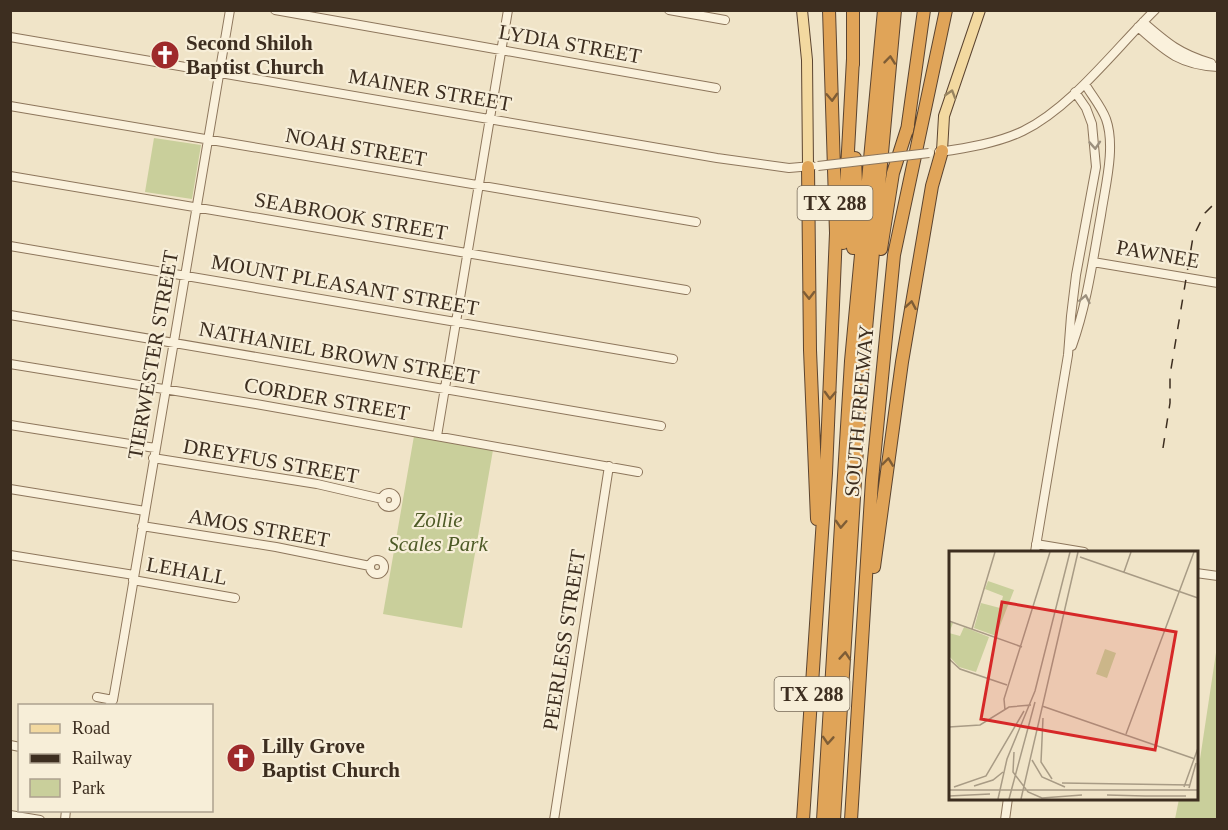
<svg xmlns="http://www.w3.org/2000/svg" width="1228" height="830" font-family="Georgia,serif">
	<rect width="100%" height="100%" fill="#f0e4c8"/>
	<!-- green -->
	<path fill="#c9cf9b" d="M154,138L201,145L192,199L145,192Z
		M414,436L493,450L462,628L383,614Z
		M1217,646V819H1175L1179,799L1196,798L1197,779Z"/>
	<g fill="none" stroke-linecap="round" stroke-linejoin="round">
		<!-- minor casing -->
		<g stroke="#8d765c" stroke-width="10">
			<path id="minor" d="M275,10L716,88
				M669,10L725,20
				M1143,22C1167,43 1180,54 1211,63
				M1138,27C1165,51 1179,65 1218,67
				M10,37L717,158L789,168L812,166
				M10,106L696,222
				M939,152C967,148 998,143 1023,131C1072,107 1115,49 1155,10
				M10,176L686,290
				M10,246L673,359
				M1093,262L1218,283
				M10,315L661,426
				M1072,346C1087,304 1093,259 1101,215C1105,187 1116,147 1106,119C1101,106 1092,96 1085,84
				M10,364L256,404L638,472
				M10,425L155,448
				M437,436L508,10
				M153,458L317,484L382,499
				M10,489L145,511
				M382 500a7 7 0 1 1 14 0a7 7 0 1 1-14 0Z
				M142,526L276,547L370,566
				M1036,544L1084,552
				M1035,552L1068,355L1071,316L1076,275L1096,167L1092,124L1086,108L1075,92
				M10,555L134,575
				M370 567a7 7 0 1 1 14 0a7 7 0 1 1-14 0Z
				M1196,573L1218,576
				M133,580L235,598
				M97,697L113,700
				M109,706L113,700L124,637L230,10
				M10,745L20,747
				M10,815L40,820
				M65,820L66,810
				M554,820L609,466
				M1005,820L1008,798"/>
		</g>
		<!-- major casing -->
		<g stroke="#5b4430" stroke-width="12">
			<path id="major" d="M802,10L807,60L808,167
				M942,151L944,116L980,10"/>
		</g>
		<!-- highway casing -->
		<g stroke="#5b4430" stroke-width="14">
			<path id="highway" d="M853,65V10
				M907,131L924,10
				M808,167L810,350L817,519
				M843,243L853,59
				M853,248L856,184L855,158
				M881,249L893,173L908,126
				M874,567L902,362L932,186L942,151
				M803,820L826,473L836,233L829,10
				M823,820L851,361L884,10
				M834,820L861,384L895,10
				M851,820L872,480L894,255L946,10"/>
		</g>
		<!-- minor -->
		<use href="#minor" stroke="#faf1dc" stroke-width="8"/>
		<!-- major -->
		<use href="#major" stroke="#f3d9a0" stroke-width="10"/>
		<!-- highway -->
		<use href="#highway" stroke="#e0a458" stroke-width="12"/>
		<!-- rail -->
		<path stroke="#3d2e20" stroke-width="1.5" stroke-dasharray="10 10" stroke-linecap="butt" d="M1163,448L1170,403V375L1193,237L1205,213L1218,200"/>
		<!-- minor-bridge casing -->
		<g stroke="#8d765c" stroke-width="10" stroke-linecap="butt">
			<path id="minor-bridge" d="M818,166L929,153"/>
		</g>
		<!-- minor-bridge -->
		<use href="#minor-bridge" stroke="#faf1dc" stroke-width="8"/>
	</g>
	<!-- one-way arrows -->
	<defs><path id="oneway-chevron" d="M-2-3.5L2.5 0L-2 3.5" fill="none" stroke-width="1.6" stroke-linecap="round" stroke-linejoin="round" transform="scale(1.5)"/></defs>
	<g stroke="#7e5d36">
		<use href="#oneway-chevron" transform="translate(890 60) rotate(-84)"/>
		<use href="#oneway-chevron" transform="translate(832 97) rotate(88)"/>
		<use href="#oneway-chevron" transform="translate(809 295) rotate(89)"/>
		<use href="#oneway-chevron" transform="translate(911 305) rotate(-80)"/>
		<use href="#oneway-chevron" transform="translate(830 395) rotate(92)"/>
		<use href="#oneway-chevron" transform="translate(888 462) rotate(-83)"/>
		<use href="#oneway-chevron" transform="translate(841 524) rotate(93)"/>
		<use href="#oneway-chevron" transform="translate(845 656) rotate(-86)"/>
		<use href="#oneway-chevron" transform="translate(828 740) rotate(94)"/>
	</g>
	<use stroke="#988460" href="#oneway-chevron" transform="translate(951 94) rotate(-73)"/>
	<g stroke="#9c907e">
		<use href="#oneway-chevron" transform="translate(1095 145) rotate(86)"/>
		<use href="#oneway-chevron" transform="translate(1085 299) rotate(-78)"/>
	</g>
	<!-- icons -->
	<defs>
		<g id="church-disc" transform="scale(1.5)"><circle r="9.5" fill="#9e2a2b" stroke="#f7eed8"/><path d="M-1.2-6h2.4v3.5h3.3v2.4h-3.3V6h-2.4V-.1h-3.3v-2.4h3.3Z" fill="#fff"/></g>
	</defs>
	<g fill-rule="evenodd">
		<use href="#church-disc" x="165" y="55"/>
		<use href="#church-disc" x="241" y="758"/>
	</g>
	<g text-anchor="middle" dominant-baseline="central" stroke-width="4.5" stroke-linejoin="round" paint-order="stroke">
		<!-- shield labels -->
		<g fill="#f7eed8" stroke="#756857" stroke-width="1.5">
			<rect x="797.5" y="186" width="75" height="34" rx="4.5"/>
			<rect x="774.5" y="677" width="75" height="34" rx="4.5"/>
		</g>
		<g font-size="20" font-weight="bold" fill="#3d2e20">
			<text x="835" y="203">TX 288</text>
			<text x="812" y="694">TX 288</text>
		</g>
		<!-- poi labels -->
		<g font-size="21" font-weight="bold" fill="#3d2e20" stroke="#f7eed8" text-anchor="start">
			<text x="186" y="43">Second Shiloh<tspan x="186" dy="24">Baptist Church</tspan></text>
			<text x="262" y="746">Lilly Grove<tspan x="262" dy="24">Baptist Church</tspan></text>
		</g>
		<!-- street labels -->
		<g font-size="21" fill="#3d2e20" stroke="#f7eed8">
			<text transform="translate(570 44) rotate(10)">LYDIA STREET</text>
			<text transform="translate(430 90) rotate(10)">MAINER STREET</text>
			<text transform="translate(356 147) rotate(10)">NOAH STREET</text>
			<text transform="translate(351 216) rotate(10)">SEABROOK STREET</text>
			<text transform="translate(1158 254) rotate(10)">PAWNEE</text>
			<text transform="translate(345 285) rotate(10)">MOUNT PLEASANT STREET</text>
			<text transform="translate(339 353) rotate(10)">NATHANIEL BROWN STREET</text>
			<text transform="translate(153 355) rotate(-80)">TIERWESTER STREET</text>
			<text transform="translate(327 399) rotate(10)">CORDER STREET</text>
			<text transform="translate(859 411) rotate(-85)">SOUTH FREEWAY</text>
			<text transform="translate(271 461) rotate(10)">DREYFUS STREET</text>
			<text transform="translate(259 528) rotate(10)">AMOS STREET</text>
			<text transform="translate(187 571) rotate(10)">LEHALL</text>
			<text transform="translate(564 640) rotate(-81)">PEERLESS STREET</text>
		</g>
		<!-- park labels -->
		<g font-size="21" font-style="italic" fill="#4d5a26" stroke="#f7eed8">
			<text x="438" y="520">Zollie<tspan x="438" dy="24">Scales Park</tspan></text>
		</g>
	</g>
	<!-- overview -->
	<g transform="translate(949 551)">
		<rect width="249" height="249" fill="#f0e4c8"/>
		<path d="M39,30L65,39L47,85L25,77L32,52L51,57L54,45L36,38ZM0,71L4,72L0,82L11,85L15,76L40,86L27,121L10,116L0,105ZM156,98L167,102L158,127L147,123Z" fill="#c9cf9b"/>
		<path fill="none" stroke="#a89b85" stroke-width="1.5" d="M131,6L249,47M175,21L182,1M0,70L73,96M23,78L46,1M0,108L11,118L58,134M93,155L246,208M56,159L55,148L101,1M94,167L92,211L103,228M0,176L31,174L60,156L82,154M177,183L245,1M65,201L64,221L79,241L93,247L133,244M83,209L93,226L116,236M113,232L241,234M25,235L44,229L54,221M5,236L37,225L75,160M235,236L249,197M240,237L247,212M0,239H249M158,244L196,245M0,245L41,243M192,245H237M49,248L58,208L86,140L121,1M60,248L86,151M72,248L129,1"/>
		<path fill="#d62828" fill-opacity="0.15" stroke="#d62828" stroke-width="3" d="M53,51L227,81L206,199L32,168Z"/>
		<rect width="249" height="249" fill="none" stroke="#3d2e20" stroke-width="3"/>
	</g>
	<!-- border -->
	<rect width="1228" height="830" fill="none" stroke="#3d2e20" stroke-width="24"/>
	<!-- legend -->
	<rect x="18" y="704" width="195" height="108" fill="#f7eed8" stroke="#ada18e" stroke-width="1.5"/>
	<rect x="30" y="724" width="30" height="9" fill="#f3d9a0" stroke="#ada18e" stroke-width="1.5"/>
	<text x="72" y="734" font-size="18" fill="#3d2e20">Road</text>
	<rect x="30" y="754" width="30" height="9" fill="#3d2e20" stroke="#ada18e" stroke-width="1.5"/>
	<text x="72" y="764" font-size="18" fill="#3d2e20">Railway</text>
	<rect x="30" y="779" width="30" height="18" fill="#c9cf9b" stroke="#ada18e" stroke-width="1.5"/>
	<text x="72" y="794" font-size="18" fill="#3d2e20">Park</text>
</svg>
